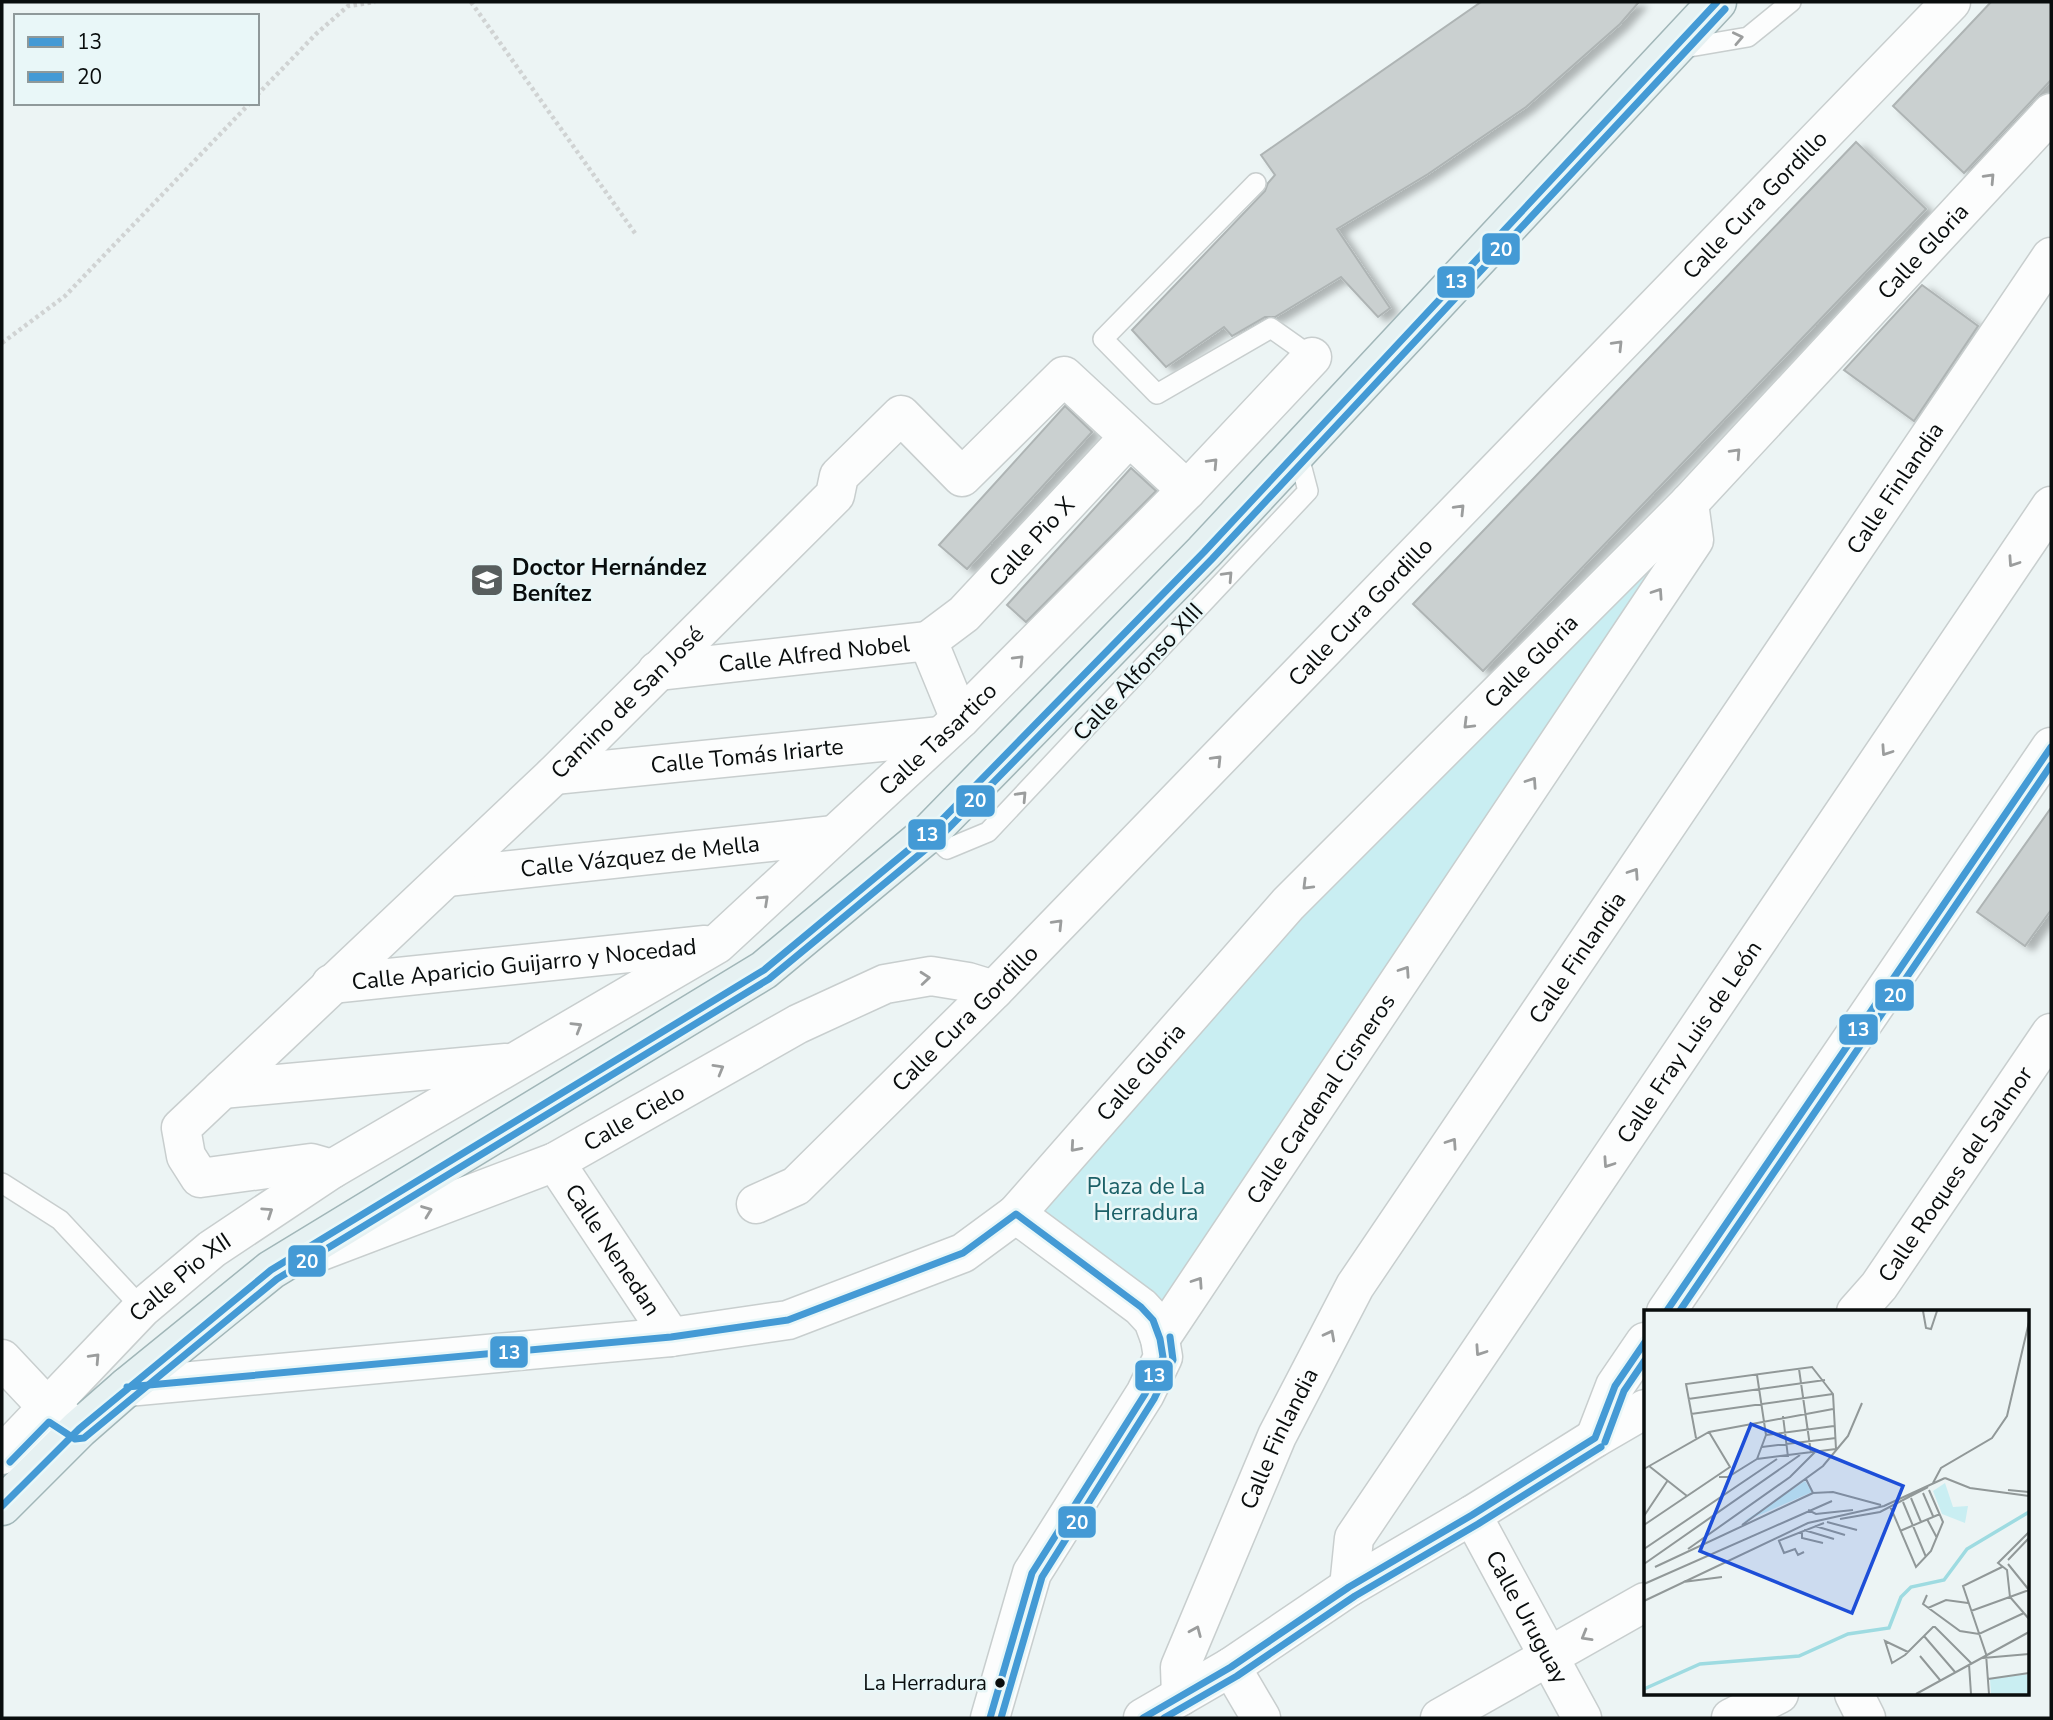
<svg xmlns="http://www.w3.org/2000/svg" width="2053" height="1720" font-family="'Nunito Sans',sans-serif">
	<defs>
		<filter id="shadow"><feDropShadow dx="8" dy="4.5" stdDeviation="3.5" flood-color="#0004"/></filter>
	</defs>
	<rect width="100%" height="100%" fill="#ecf4f4"/>
	<!-- green -->
	<path fill="#c9eef2" d="M1679,524L1685,541L1162,1316L1029,1214L1291,912Z"/>
	<!-- building -->
	<path fill="#cad0d0" stroke="#aeb4b4" stroke-width="2" filter="url(#shadow)" d="M1481,2H1639L1620,24L1526,107L1428,174L1337,229L1390,308L1378,317L1341,277L1275,317H1265L1232,336L1224,327L1166,367L1132,330L1265,191L1268,183L1275,175L1261,155Z
		M1991,2H2051V80L1964,173L1893,106Z
		M1856,142L1926,209L1483,671L1413,604Z
		M1922,285L1978,326L1914,421L1844,370Z
		M1065,406L1092,432L967,569L939,545Z
		M1131,468L1156,491L1026,622L1007,605Z
		M2051,808V910L2025,946L1977,912Z"/>
	<g fill="none" stroke-linecap="round" stroke-linejoin="round">
		<!-- lane casing -->
		<g stroke="#c8cece" stroke-width="22">
			<path id="lane" d="M1678,49L1748,37L1791,2
				M1256,183L1103,339L1157,394L1271,328L1312,357
				M930,832L947,849L988,832L1308,491L1298,453
				M2,1183L60,1220L142,1308"/>
		</g>
		<!-- street casing -->
		<g stroke="#c8cece" stroke-width="41">
			<g id="street">
				<path id="s1" d="M928,641L964,614L1129,437"/>
				<path id="s2" d="M657,671L928,641L960,719"/>
				<path id="s3" d="M554,775L941,736"/>
				<path id="s4" d="M447,877L834,835"/>
				<path id="s5" d="M331,984L705,945"/>
				<path d="M222,1089L506,1063"/>
				<path id="s6" d="M555,1162L671,1337"/>
				<path id="s7" d="M332,1169L311,1163L200,1178L186,1156L181,1128L554,775L835,495L839,476L901,415L962,477L1064,376L1187,490"/>
				<path id="s8" d="M756,1204L796,1186L994,990L1951,2"/>
				<path id="s9" d="M1016,1214L1288,904L1689,503L2051,113"/>
				<path id="s10" d="M321,1251L555,1162L798,1024L885,984L931,976L968,982L994,990"/>
				<path d="M1666,1312L2051,747"/>
				<path id="s11" d="M1856,1312L1879,1286L2051,1033"/>
				<path id="s12" d="M1160,1339L1694,540L1689,503"/>
				<path d="M2,1359L48,1408L69,1422"/>
				<path d="M127,1387L671,1337L788,1320L963,1253L1016,1214L1141,1307L1153,1320L1160,1339L1163,1357L1145,1394L1032,1573L990,1718"/>
				<path d="M1595,1438L1615,1386L1645,1342"/>
				<path id="s13" d="M2,1455L142,1308L212,1249L332,1169L717,944L960,719L1187,490L1312,357"/>
				<path id="s14" d="M1472,1515L1582,1718"/>
				<path id="s15" d="M1349,1587L1354,1538L2051,506"/>
				<path d="M1231,1667L1261,1718"/>
				<path d="M1854,1694L1866,1718"/>
				<path id="s16" d="M1181,1696L1180,1667L1277,1436L1355,1286L2051,257"/>
				<path d="M1143,1718L1231,1667L1349,1587L1472,1515L1595,1438L1645,1409"/>
				<path d="M1440,1718L1645,1602"/>
				<path d="M1731,1718L1779,1694"/>
			</g>
		</g>
		<!-- primary casing -->
		<g stroke="#a1b6b8" stroke-width="41">
			<path id="primary" d="M2,1506L79,1429L127,1387L271,1270L764,970L930,832L1204,552L1717,2"/>
		</g>
		<!-- path -->
		<path stroke="#d0d3d3" stroke-width="4.5" stroke-dasharray="3.5 3.5" stroke-linecap="butt" d="M471,2L637,236
			M257,95L316,34L348,6L375,2
			M2,343L65,296L250,103"/>
		<!-- lane -->
		<use href="#lane" stroke="#fcfdfd" stroke-width="19"/>
		<!-- street -->
		<use href="#street" stroke="#fcfdfd" stroke-width="38"/>
		<!-- primary -->
		<use href="#primary" stroke="#e6f1f2" stroke-width="38"/>
		<!-- bus-1 casing -->
		<g stroke="#e9f7f8" stroke-width="12">
			<path id="bus-1" d="M1666,1312L2051,747
				M127,1387L671,1337L788,1320L963,1253L1016,1214L1141,1307L1153,1320L1160,1339L1163,1357L1145,1394L1032,1573L990,1718
				M2,1506L79,1429L271,1270L764,970L930,832L1204,552L1717,2
				M1143,1718L1231,1667L1349,1587L1472,1515L1595,1438L1615,1386L1645,1342"/>
		</g>
		<!-- bus-2 casing -->
		<g stroke="#e9f7f8" stroke-width="12">
			<path id="bus-2" d="M1679,1312L2051,765
				M1605,1442L1624,1391L1645,1360
				M10,1462L49,1422L75,1439L84,1438L277,1279L769,979L937,840L1212,559L1725,9
				M1001,1718L1042,1577L1154,1399L1173,1360L1170,1337
				M1164,1718L1237,1676L1355,1596L1478,1524L1601,1447"/>
		</g>
		<!-- bus-1 -->
		<use href="#bus-1" stroke="#449ad5" stroke-width="7"/>
		<!-- bus-2 -->
		<use href="#bus-2" stroke="#449ad5" stroke-width="7"/>
	</g>
	<!-- one-way arrows -->
	<defs><path id="oneway-chevron" d="M-2-3.5L2.5 0L-2 3.5" fill="none" stroke-width="1.6" stroke-linecap="round" stroke-linejoin="round" transform="scale(1.75)"/></defs>
	<g stroke="#9b9d9d">
		<use href="#oneway-chevron" transform="translate(1738 38) rotate(-12)"/>
		<use href="#oneway-chevron" transform="translate(1990 178) rotate(-47)"/>
		<use href="#oneway-chevron" transform="translate(1618 345) rotate(-46)"/>
		<use href="#oneway-chevron" transform="translate(1736 453) rotate(-47)"/>
		<use href="#oneway-chevron" transform="translate(1213 463) rotate(-47)"/>
		<use href="#oneway-chevron" transform="translate(1460 509) rotate(-46)"/>
		<use href="#oneway-chevron" transform="translate(2013 562) rotate(124)"/>
		<use href="#oneway-chevron" transform="translate(1228 576) rotate(-47)"/>
		<use href="#oneway-chevron" transform="translate(1658 593) rotate(-56)"/>
		<use href="#oneway-chevron" transform="translate(1019 660) rotate(-45)"/>
		<use href="#oneway-chevron" transform="translate(1468 724) rotate(135)"/>
		<use href="#oneway-chevron" transform="translate(1886 751) rotate(124)"/>
		<use href="#oneway-chevron" transform="translate(1217 760) rotate(-46)"/>
		<use href="#oneway-chevron" transform="translate(1532 782) rotate(-56)"/>
		<use href="#oneway-chevron" transform="translate(1022 796) rotate(-47)"/>
		<use href="#oneway-chevron" transform="translate(1634 873) rotate(-56)"/>
		<use href="#oneway-chevron" transform="translate(1307 885) rotate(135)"/>
		<use href="#oneway-chevron" transform="translate(764 900) rotate(-43)"/>
		<use href="#oneway-chevron" transform="translate(1058 924) rotate(-46)"/>
		<use href="#oneway-chevron" transform="translate(1405 971) rotate(-56)"/>
		<use href="#oneway-chevron" transform="translate(925 978) rotate(-5)"/>
		<use href="#oneway-chevron" transform="translate(577 1027) rotate(-31)"/>
		<use href="#oneway-chevron" transform="translate(719 1069) rotate(-30)"/>
		<use href="#oneway-chevron" transform="translate(1452 1143) rotate(-56)"/>
		<use href="#oneway-chevron" transform="translate(1075 1147) rotate(131)"/>
		<use href="#oneway-chevron" transform="translate(1608 1163) rotate(124)"/>
		<use href="#oneway-chevron" transform="translate(427 1211) rotate(-21)"/>
		<use href="#oneway-chevron" transform="translate(268 1212) rotate(-34)"/>
		<use href="#oneway-chevron" transform="translate(1198 1282) rotate(-56)"/>
		<use href="#oneway-chevron" transform="translate(1330 1335) rotate(-62)"/>
		<use href="#oneway-chevron" transform="translate(1480 1351) rotate(124)"/>
		<use href="#oneway-chevron" transform="translate(95 1358) rotate(-47)"/>
		<use href="#oneway-chevron" transform="translate(1196 1631) rotate(-67)"/>
		<use href="#oneway-chevron" transform="translate(1586 1636) rotate(150)"/>
	</g>
	<!-- icons -->
	<defs>
		<g id="school-square" transform="scale(1.75)"><rect x="-9" y="-9" width="18" height="18" rx="4" fill="#585e5e" stroke="#e9f7f8"/><path d="M0-5L7-2L0 1L-7-2ZM-4 1L0 2.5L4 1V4Q0 6-4 4Z" fill="#fff"/></g>
	</defs>
	<g fill-rule="evenodd">
		<use href="#school-square" x="487" y="580"/>
	</g>
	<!-- markers -->
	<circle fill="#090d0d" stroke="#e9f7f8" stroke-width="2.5" cx="1000" cy="1683" r="6"/>
	<g text-anchor="middle" dominant-baseline="central" stroke-width="5" stroke-linejoin="round" paint-order="stroke">
		<!-- bus labels -->
		<g font-size="21" fill="#090d0d" stroke="#e9f7f8" text-anchor="end">
			<text x="987" y="1683">La Herradura</text>
		</g>
		<!-- street labels -->
		<g font-size="23" fill="#090d0d" stroke="#e9f7f8">
			<text stroke="none"><textPath href="#s8" startOffset="1416">Calle Cura Gordillo</textPath></text>
			<text stroke="none"><textPath href="#s9" startOffset="1323">Calle Gloria</textPath></text>
			<text stroke="none"><textPath href="#s16" startOffset="1412">Calle Finlandia</textPath></text>
			<text stroke="none"><textPath href="#s1" startOffset="144">Calle Pio X</textPath></text>
			<text stroke="none"><textPath href="#s8" startOffset="849">Calle Cura Gordillo</textPath></text>
			<text stroke="none"><textPath href="#s2" startOffset="158">Calle Alfred Nobel</textPath></text>
			<text stroke="none"><textPath href="#s9" startOffset="756">Calle Gloria</textPath></text>
			<text transform="translate(1138 672) rotate(-47)">Calle Alfonso XIII</text>
			<text stroke="none"><textPath href="#s7" startOffset="805">Camino de San José</textPath></text>
			<text stroke="none"><textPath href="#s13" startOffset="1186">Calle Tasartico</textPath></text>
			<text stroke="none"><textPath href="#s3" startOffset="194">Calle Tomás Iriarte</textPath></text>
			<text stroke="none"><textPath href="#s4" startOffset="194">Calle Vázquez de Mella</textPath></text>
			<text stroke="none"><textPath href="#s16" startOffset="845">Calle Finlandia</textPath></text>
			<text stroke="none"><textPath href="#s5" startOffset="194">Calle Aparicio Guijarro y Nocedad</textPath></text>
			<text stroke="none"><textPath href="#s8" startOffset="282">Calle Cura Gordillo</textPath></text>
			<text stroke="none"><textPath href="#s15" startOffset="648">Calle Fray Luis de León</textPath></text>
			<text stroke="none"><textPath href="#s9" startOffset="189">Calle Gloria</textPath></text>
			<text stroke="none"><textPath href="#s12" startOffset="289">Calle Cardenal Cisneros</textPath></text>
			<text stroke="none"><textPath href="#s10" startOffset="341">Calle Cielo</textPath></text>
			<text stroke="none"><textPath href="#s11" startOffset="170">Calle Roques del Salmor</textPath></text>
			<text stroke="none"><textPath href="#s6" startOffset="105">Calle Nenedan</textPath></text>
			<text stroke="none"><textPath href="#s13" startOffset="252">Calle Pio XII</textPath></text>
			<text stroke="none"><textPath href="#s16" startOffset="278">Calle Finlandia</textPath></text>
			<text stroke="none"><textPath href="#s14" startOffset="116">Calle Uruguay</textPath></text>
		</g>
		<!-- poi labels -->
		<g font-size="23" font-weight="bold" fill="#090d0d" stroke="#e9f7f8" text-anchor="start">
			<text x="512" y="567">Doctor Hernández<tspan x="512" dy="26">Benítez</tspan></text>
		</g>
		<!-- park labels -->
		<g font-size="23" fill="#1c6067" stroke="#e9f7f8">
			<text x="1146" y="1186">Plaza de La<tspan x="1146" dy="26">Herradura</tspan></text>
		</g>
	</g>
	<!-- overview -->
	<g transform="translate(1644 1310)">
		<rect width="385" height="385" fill="#ecf4f4"/>
		<path d="M161,171L168,182L99,212ZM301,173L309,197L324,196L321,213L298,204L289,181ZM385,364V384H347L346,369Z" fill="#c9eef2"/>
		<path fill="none" stroke="#9edbe1" stroke-width="3.5" d="M0,379L56,354L155,346L204,324L245,318L257,287L267,277L300,270L323,239L385,202"/>
		<path fill="none" stroke="#919898" stroke-width="2" d="M279,1L282,18L287,19L293,1M155,59L167,143M44,89L181,70M47,104L189,84M139,106L144,147M122,125L190,116M52,128L42,74L168,57L189,84L192,139M118,137L192,128M113,149L122,125L113,65M113,149L192,139M5,156L43,186M0,159L65,122L189,99M75,167H84L113,149M301,168L326,178L385,186M162,169L169,183L189,182L237,195M289,173L297,158L348,128L363,106L385,12M364,180L385,182M279,183L289,206M267,188L277,212M259,192L282,247M246,196L272,257L287,241L299,212L285,180M164,200L172,204L209,200M0,206L24,170M196,209L236,202L284,177M283,209L293,228M183,212L213,220M0,215L86,157L65,122M98,215L179,156L204,126L218,93M171,216L201,225M160,220L190,229M158,221V228L179,233M256,221L296,204M385,222L354,253L363,260L366,287L385,309M134,231L180,213M135,231L140,243L151,239L154,245L160,242M0,239L133,149M44,239L146,167L171,142M364,250L385,228M0,254L156,145M364,254L385,280M11,257L169,183M39,272L78,267M0,274L188,191M283,285L279,294L316,321L335,324L380,303M0,291L164,213L240,196L301,168M284,298L302,290L324,293M327,301L385,280M280,326L311,362M264,342L241,331L248,353L261,345L289,317H291L327,353M276,346L296,370M339,348L385,344M325,354L327,384M344,369L385,363M272,384L385,322M345,384L342,344L319,276L358,257"/>
		<path fill="#1d4ed8" fill-opacity="0.15" stroke="#1d4ed8" stroke-width="3.5" d="M107,114L259,176L208,303L56,241Z"/>
		<rect width="385" height="385" fill="none" stroke="#090d0d" stroke-width="3.5"/>
	</g>
	<g stroke="#e9f7f8" stroke-width="2.5">
		<rect x="1481" y="232" width="40" height="34" rx="7" fill="#449ad5"/>
		<rect x="1436" y="265" width="40" height="34" rx="7" fill="#449ad5"/>
		<rect x="955" y="784" width="41" height="34" rx="7" fill="#449ad5"/>
		<rect x="907" y="818" width="40" height="33" rx="7" fill="#449ad5"/>
		<rect x="1874" y="978" width="41" height="34" rx="7" fill="#449ad5"/>
		<rect x="1838" y="1013" width="41" height="33" rx="7" fill="#449ad5"/>
		<rect x="287" y="1244" width="40" height="34" rx="7" fill="#449ad5"/>
		<rect x="489" y="1335" width="40" height="34" rx="7" fill="#449ad5"/>
		<rect x="1134" y="1359" width="40" height="33" rx="7" fill="#449ad5"/>
		<rect x="1057" y="1505" width="40" height="34" rx="7" fill="#449ad5"/>
	</g>
	<g font-size="19" text-anchor="middle" font-weight="bold" fill="#fff">
		<text x="1501" y="256">20</text>
		<text x="1456" y="288">13</text>
		<text x="975" y="807">20</text>
		<text x="927" y="841">13</text>
		<text x="1895" y="1002">20</text>
		<text x="1858" y="1036">13</text>
		<text x="307" y="1268">20</text>
		<text x="509" y="1359">13</text>
		<text x="1154" y="1382">13</text>
		<text x="1077" y="1529">20</text>
	</g>
	<!-- border -->
	<rect width="2053" height="1720" fill="none" stroke="#090d0d" stroke-width="7"/>
	<!-- legend -->
	<rect x="14" y="14" width="245" height="91" fill="#e9f7f8" stroke="#8f999a" stroke-width="2"/>
	<rect x="28" y="37" width="35" height="10" fill="#449ad5" stroke="#8f999a" stroke-width="2"/>
	<text x="77" y="49" font-size="21" fill="#090d0d">13</text>
	<rect x="28" y="72" width="35" height="10" fill="#449ad5" stroke="#8f999a" stroke-width="2"/>
	<text x="77" y="84" font-size="21" fill="#090d0d">20</text>
</svg>
